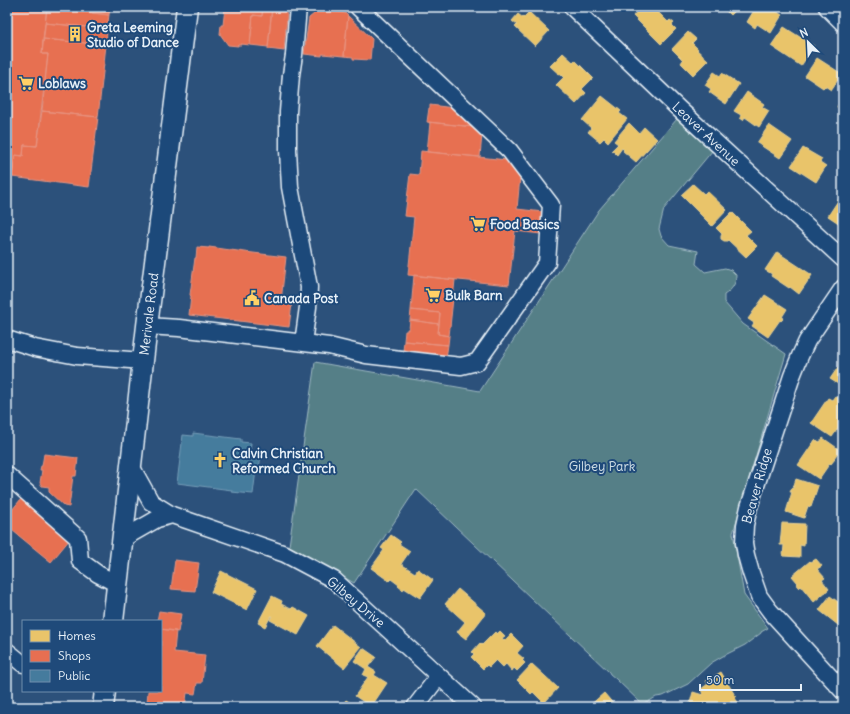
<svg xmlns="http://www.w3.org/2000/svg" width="850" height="714" font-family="Delius,sans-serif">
	<rect width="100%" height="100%" fill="#2c517b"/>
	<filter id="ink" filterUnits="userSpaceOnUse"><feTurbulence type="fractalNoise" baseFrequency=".025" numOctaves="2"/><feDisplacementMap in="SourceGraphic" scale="8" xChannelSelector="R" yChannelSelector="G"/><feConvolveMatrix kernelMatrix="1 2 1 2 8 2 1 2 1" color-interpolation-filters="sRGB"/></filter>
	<g filter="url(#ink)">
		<!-- green -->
		<path fill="#547f87" stroke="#9eb8c0" d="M677,119L713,150L664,209L659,229L661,236L669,245L698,251L696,264L705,272L725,268L731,270L736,275C736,284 732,290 724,295V302L743,324L786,354L733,533L744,595L768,628L761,632V633L745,645L723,656L711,663L688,684L663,696L656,697L643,705L616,679L610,674L609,672L416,489L354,583L289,546L315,362L480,391L599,210Z"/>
		<!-- homes -->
		<path fill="#e9c46a" stroke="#e9d295" d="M641,7H653L668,22L670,20L674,23L672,25L676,29L661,44L633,16Z
			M722,7H738L730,15Z
			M756,7H770L782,15L771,33L757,24L755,28L747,22Z
			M529,12L549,31L535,46L515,27L517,25L512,21L518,14L523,18Z
			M784,27L814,46L801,66L771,46Z
			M688,32L696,39L692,43L698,49L697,50L708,60L693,75L681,63L683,60L672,49Z
			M563,53L573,62L575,60L593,78L582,89L586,93L576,104L556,85L564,77L562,75L561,76L550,66Z
			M817,58L842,74L831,90L825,86L823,88L805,76Z
			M714,72L720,76L722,73L739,84L726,104L709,92L711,89L705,85Z
			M747,92L764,104L762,107L769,111L759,127L745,117L743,120L740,118L741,115L734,111Z
			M602,96L621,111L619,113L627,119L608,142L604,138L600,142L588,132L591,128L582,120Z
			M843,96V111L837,107Z
			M629,123L639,133L644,127L657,139L636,162L623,151L624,150L622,148L617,155L612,150L618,144L614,141Z
			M769,125L792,141L780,158L757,143Z
			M803,148L822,159L820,162L826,166L816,182L791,166Z
			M693,184L704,194L707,191L727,210L712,226L681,195Z
			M843,193V226L828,216Z
			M732,212L751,231L746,235L757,246L746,257L728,240L727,241H724L721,239V236L722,234L716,228Z
			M777,252L812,275L799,294L790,287L789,288L771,276L772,274L765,270Z
			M765,295L787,309L782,317L784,318L781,321L780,320L768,337L752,326L754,323L748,319Z
			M843,360V387L830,379Z
			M835,396L843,401V424H841L832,437L811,423L828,398L832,400Z
			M823,438L840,450L834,458L835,459L831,464L830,463L819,479L798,465L815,440L820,442Z
			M796,479L818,486L811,507L808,506L804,518L786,512L792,492H790L792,488H793Z
			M782,523L805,524L804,546L800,545V557L783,556L784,545H780Z
			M391,535L401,542L399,544L410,551L401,564L415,573L418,569L433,580L420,598L404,588L403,590L398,586L399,585L391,579L389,581L371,568L384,550L381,548Z
			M816,559L822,566L817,569L825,578L822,580L829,589L814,602L801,586L799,588L797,584L798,583L792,576L810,561L811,562Z
			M221,571L257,589L247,610L211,592Z
			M458,589L486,613L466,639L457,632L465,622L445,604Z
			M272,596L282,601L281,604L291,609L293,607L309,616L298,635L270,620L272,616H271L265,627L258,623Z
			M830,596L841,604L843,602V629L819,610Z
			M333,625L361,647L344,668L317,646Z
			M500,631L505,636L502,638L504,641L511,634L523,646L517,653L524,659L522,660L525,663L517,671L514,668L512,671L506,664L503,667L496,660L489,667L487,665L483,669L471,657L474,654L472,652L480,643L482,645L495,632L497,634Z
			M363,648L376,657L368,667L376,672L374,675L387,683L371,707L355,696L368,677L363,675L366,669L354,661Z
			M532,664L558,688L544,703L533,692L531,694L517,680Z
			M721,672L736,697L735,698L741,707H696V705L690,703L693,692L703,695L701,689L708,684L706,681Z
			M604,693L616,707H588Z
			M346,700L357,707H341Z"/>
		<!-- shops -->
		<path fill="#e76f51" stroke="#e79683" d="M7,7H47L42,54H48L37,146L24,145L23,156L15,155L12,177H7Z
			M47,7H110L109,15Z
			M226,7H263L262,16L253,15L250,45L241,44V45H238V46L228,45L220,34L221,25H223L225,8Z
			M263,7H272L268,47L250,45L253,15L262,16Z
			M272,7H282L287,15L284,51L268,49Z
			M47,8L109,15L107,29L45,23Z
			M319,10L345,13L348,16L344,56L322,54V56L304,54L309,18Z
			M348,16L372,39L370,60L353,59V57L344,56Z
			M45,23L107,29L106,45L43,39Z
			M43,39L106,45L98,117L42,111L48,54H42Z
			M430,105L454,108L474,127L427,122L429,108H430Z
			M42,111L98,117L89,187L12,177L15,155L23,156L24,145L37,146Z
			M429,122L474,127L482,134L480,157L427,152L430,123H429Z
			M421,151L507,160L520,177L517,209L543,212L541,234L515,231L509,285L408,275L414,217L405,216L410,174L419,175Z
			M197,247L209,248V247L245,252L286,257L281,301L292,303L289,327L189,315L191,296L190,295L195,258H196Z
			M414,275L455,280L449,336L438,334L440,313L411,310Z
			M411,310L440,313L439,324L410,320Z
			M410,320L439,324L438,334L449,336L448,345L404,341L405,331H407V329H409Z
			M404,341L448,345L446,358L405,354V351H403Z
			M44,454L78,458L76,476H73L69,507L64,506L49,492V487L42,486L40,483L42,470H40L41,466H42Z
			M21,499L70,539L51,562L7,526V516Z
			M175,560L199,563L195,591L171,589Z
			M159,611L181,614L178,632L161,629V621H157Z
			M161,629L176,631L174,652L205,655L202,683H197L195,694L187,693L185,707L147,703L148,691H161Z
			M147,703L180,707H146Z"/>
		<!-- public -->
		<path fill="#457b9d" stroke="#769eb8" d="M193,433L241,439V442L251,443L250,452L261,453L259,471L256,470L253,494L231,492L232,490L177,483L183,435L193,436Z"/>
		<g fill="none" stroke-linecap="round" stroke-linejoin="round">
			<!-- minor casing -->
			<g stroke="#e8f1f8" stroke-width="19">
				<path id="minor" d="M298,7L294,55L291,75L288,112V150L290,187L309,287L308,307L303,343
					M572,7L679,109L843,259
					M827,7L843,23
					M843,288L807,341L800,356L792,376L749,507L745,525L744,543L746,555L751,573L759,596L770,611L843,691
					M147,326L179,328L329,346L366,355L461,366L477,362L547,263L551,205L510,151L358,7
					M7,339L35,348L77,356L143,361
					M131,466L151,502L172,515L285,554L334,580L473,707
					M7,475L78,538L80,561L98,574L117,584
					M122,539L157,519L172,515
					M7,651L23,664
					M415,707L439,676"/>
			</g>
			<!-- major casing -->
			<g stroke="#e8f1f8" stroke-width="23">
				<path id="major" d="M113,621L147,326L187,7
					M103,707L105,691"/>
			</g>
			<!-- minor -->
			<use href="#minor" stroke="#1f4a7a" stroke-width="16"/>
			<!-- major -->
			<use href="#major" stroke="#1f4a7a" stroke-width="20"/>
		</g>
	</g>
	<!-- icons -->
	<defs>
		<g id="building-bare" transform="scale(1.2)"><path d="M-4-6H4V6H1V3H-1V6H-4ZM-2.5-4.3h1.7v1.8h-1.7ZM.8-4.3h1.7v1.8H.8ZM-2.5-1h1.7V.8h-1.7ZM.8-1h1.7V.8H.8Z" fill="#ffd166" stroke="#1f4a7a" stroke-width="2.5" paint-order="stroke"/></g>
		<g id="supermarket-bare" transform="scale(1.2)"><path d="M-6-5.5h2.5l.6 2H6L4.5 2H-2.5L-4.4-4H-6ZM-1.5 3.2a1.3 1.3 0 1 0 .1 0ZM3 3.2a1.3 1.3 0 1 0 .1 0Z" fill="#ffd166" stroke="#1f4a7a" stroke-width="2.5" paint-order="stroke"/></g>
		<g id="civic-bare" transform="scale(1.2)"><path d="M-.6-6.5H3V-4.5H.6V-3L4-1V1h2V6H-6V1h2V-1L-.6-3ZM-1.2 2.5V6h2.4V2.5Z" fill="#ffd166" stroke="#1f4a7a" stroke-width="2.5" paint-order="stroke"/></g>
		<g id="church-bare" transform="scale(1.2)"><path d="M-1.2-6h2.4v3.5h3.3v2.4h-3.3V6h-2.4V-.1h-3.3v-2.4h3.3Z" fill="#ffd166" stroke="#1f4a7a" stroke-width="2.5" paint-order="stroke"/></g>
	</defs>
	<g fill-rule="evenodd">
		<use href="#building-bare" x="75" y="34"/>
		<use href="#supermarket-bare" x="26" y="83"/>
		<use href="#supermarket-bare" x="478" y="224"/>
		<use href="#supermarket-bare" x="433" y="295"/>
		<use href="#civic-bare" x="252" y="298"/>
		<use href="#church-bare" x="220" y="460"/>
	</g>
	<g text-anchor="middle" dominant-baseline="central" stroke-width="4" stroke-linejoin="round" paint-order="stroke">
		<!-- poi labels -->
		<g font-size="13" font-weight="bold" fill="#e8f1f8" stroke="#1f4a7a" text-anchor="start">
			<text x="87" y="27">Greta Leeming<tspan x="87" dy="15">Studio of Dance</tspan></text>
			<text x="38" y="83">Loblaws</text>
			<text x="490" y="224">Food Basics</text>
			<text x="445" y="295">Bulk Barn</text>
			<text x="264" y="298">Canada Post</text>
			<text x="232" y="453">Calvin Christian<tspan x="232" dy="15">Reformed Church</tspan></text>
		</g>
		<!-- street labels -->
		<g font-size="13" fill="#e8f1f8" stroke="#1f4a7a">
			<text transform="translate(706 134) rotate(43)">Leaver Avenue</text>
			<text transform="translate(149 314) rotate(-83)">Merivale Road</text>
			<text transform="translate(757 486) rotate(-74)">Beaver Ridge</text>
			<text transform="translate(356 602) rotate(40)">Gilbey Drive</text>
		</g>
		<!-- park labels -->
		<g font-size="13" fill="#d2e0e7" stroke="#1f4a7a">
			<text x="602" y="466">Gilbey Park</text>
		</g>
	</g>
	<!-- margin -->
	<rect width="850" height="714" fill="none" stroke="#1f4a7a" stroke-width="24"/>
	<rect x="12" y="12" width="826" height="690" fill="none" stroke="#e8f1f8" stroke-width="1.5" filter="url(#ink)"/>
	<!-- legend -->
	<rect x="22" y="620" width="140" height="72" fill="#1f4a7a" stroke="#6f8dac"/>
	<rect x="30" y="630" width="20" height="12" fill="#e9c46a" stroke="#6f8dac"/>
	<text x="58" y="640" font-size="12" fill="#e8f1f8">Homes</text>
	<rect x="30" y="650" width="20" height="12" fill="#e76f51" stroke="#6f8dac"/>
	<text x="58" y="660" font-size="12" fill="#e8f1f8">Shops</text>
	<rect x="30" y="670" width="20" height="12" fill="#457b9d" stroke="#6f8dac"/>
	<text x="58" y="680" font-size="12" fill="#e8f1f8">Public</text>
	<!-- north arrow -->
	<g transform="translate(808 42) rotate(336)" stroke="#1f4a7a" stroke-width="3" paint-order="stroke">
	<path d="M0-3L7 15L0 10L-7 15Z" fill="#e8f1f8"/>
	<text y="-6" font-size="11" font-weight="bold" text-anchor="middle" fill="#e8f1f8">N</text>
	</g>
	<!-- scale -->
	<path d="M700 684v6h101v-6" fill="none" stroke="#e8f1f8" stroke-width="2"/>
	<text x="706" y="684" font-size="12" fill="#e8f1f8" stroke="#1f4a7a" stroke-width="3" paint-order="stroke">50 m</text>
</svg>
